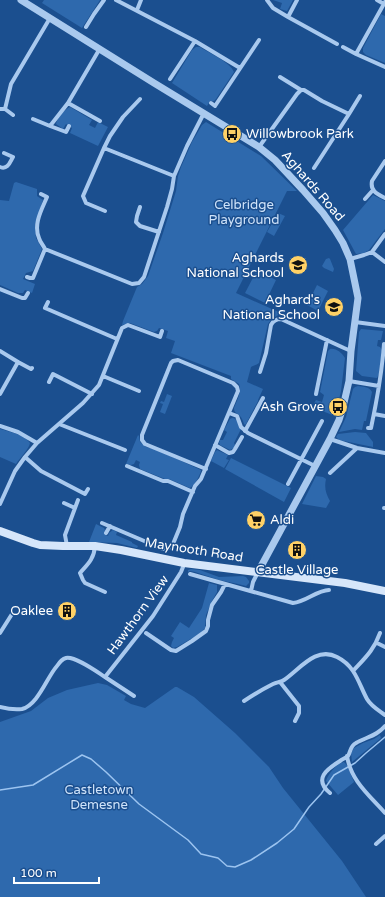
<svg xmlns="http://www.w3.org/2000/svg" width="385" height="897" font-family="'Varela Round',sans-serif">
	<rect width="100%" height="100%" fill="#1b4f8f"/>
	<!-- green -->
	<path fill="#2e69ad" d="M44,0H100L82,28L42,3Z
		M273,0H293L287,11L280,9L282,3Z
		M381,14L385,16V63L366,55L363,52V48Z
		M196,47H200C209,53 230,62 234,72L216,99L214,101H210L207,106L172,83L192,50Z
		M70,107L92,120L89,125L95,128L98,122L108,127L98,146L70,133L72,128L66,124L63,129L56,124C57,118 64,110 70,107Z
		M206,122L261,156L297,191H287L236,293L281,313L271,320L268,324L259,363C257,365 254,365 251,367L247,382L263,389L258,400V401L246,424L245,425L244,424C243,421 242,418 240,416C237,413 234,413 234,408C237,400 242,392 239,384L231,379V376L171,353L175,341L166,338L168,331L159,328L157,331L154,332L130,323L122,325L123,321L137,287L142,284L148,276L163,233L176,191L178,176L181,167L192,142L202,125Z
		M16,182L37,189V196L43,200L35,225L36,238L42,249L33,271L26,273L23,279L35,284L32,293L25,290L23,293H18L0,285V200L9,201L14,183Z
		M373,195L385,201V229L369,250L364,253L356,254L343,230Z
		M278,213L285,216L274,236L267,232Z
		M329,258L330,259L334,269L333,272L324,268L322,266L326,259Z
		M257,270L276,280L265,303L245,293Z
		M317,285L328,291L318,311L307,305Z
		M361,329L383,331L381,340H378L377,346L380,347L382,350L379,374L377,378L362,376L356,371L359,332Z
		M330,349C336,348 342,353 345,358L341,391L335,416L312,407L316,400L322,402L324,395L320,392L328,351Z
		M358,386C363,387 369,386 372,392L366,421H364L362,430L355,429L339,432L346,417L353,389L355,387Z
		M167,394L172,396L165,414L160,412L163,404L160,403L161,401L164,402Z
		M232,418C238,418 238,425 241,429L234,443L235,445L234,448L230,450L220,445L219,443L220,440H223L227,432L224,430L230,419Z
		M0,429C10,432 24,434 30,443C29,449 20,458 16,464L0,457Z
		M355,432L366,433L373,442V447L339,440L336,437L338,434Z
		M138,435L139,436L140,442L146,447L155,449L201,470V471C199,477 195,485 190,488L169,479H165L140,469L139,465L140,462L136,460L134,464L131,465L126,464Z
		M217,450L228,455L226,459L229,460L224,468L211,461L215,452Z
		M231,458L291,488L284,502L225,469Z
		M316,476L323,477L326,479C324,488 326,494 330,501L326,508L302,504Z
		M96,524L104,528L105,530L104,534L108,536L109,533L113,530L117,532L116,535L132,542V543L138,546L137,548L117,543L89,542Z
		M191,569L200,570L219,577L243,576L246,577L249,581V583L246,586L238,584L219,580L195,572L190,571L188,572V570Z
		M209,583L217,585V592L212,601L206,615L205,628L201,633L177,647L173,648L171,646L172,642L174,638L171,636L180,622L189,628L202,608Z
		M98,683L107,685L126,696L124,700L131,704L145,708L175,687H177L194,697L235,733L269,767L283,788L342,861L366,897H0V722L31,711L48,698L67,690Z
		M380,735L381,738L352,762L351,753L354,748L363,743L374,739Z
		M344,762L347,765L354,782L338,795L326,781C328,774 337,763 344,762Z"/>
	<g fill="none" stroke-linecap="round" stroke-linejoin="round">
		<!-- stream -->
		<path stroke="#9cc4f0" stroke-width="1.5" d="M0,790L33,785L82,755L91,759L106,772L139,804L188,840L201,854L218,858L227,866L235,867L251,860L277,843L294,829L309,807L321,794L334,775L355,763L366,753L385,737"/>
		<!-- minor -->
		<path stroke="#a9c9ee" stroke-width="4" d="M116,0L195,41L240,68
			M267,0L273,8L288,17
			M297,0L288,17L337,44
			M377,0L384,4
			M137,10L141,0
			M86,27L94,14L104,0
			M343,47L356,54L385,2
			M356,54L385,67
			M280,77L301,90
			M170,79L195,41
			M140,99L123,117L110,136L104,148L174,176
			M68,103L100,121
			M211,103L215,106L259,40
			M0,109H5L13,115
			M5,109L11,84L50,18
			M33,119L50,126
			M69,126L66,132L50,126L68,103L99,50
			M259,147L297,94L301,90H304L322,101L349,114L360,96
			M104,148L83,196L86,203L105,211
			M385,161L372,181C370,191 377,194 385,198
			M0,167C8,170 10,162 13,157L4,153
			M314,168L349,114
			M41,194L47,197C42,209 33,224 39,238C40,242 43,245 45,249L132,284L139,283L144,277L167,207L172,189L174,176L187,146L204,113
			M365,199L373,190
			M140,207L137,216L136,222L140,226L159,232
			M372,252L385,234
			M350,259L364,255L372,252L385,262
			M27,277L30,278H33L45,249
			M0,289L22,298H25L28,293
			M48,302L45,308L117,339
			M355,322L385,326
			M0,351L18,362L0,394
			M18,362L31,369L32,368
			M260,372L266,353L271,325C273,321 276,319 281,319L344,348L351,351
			M103,376L139,391
			M349,381L379,386
			M49,382L53,374L92,394
			M316,394L327,340
			M229,413L237,416L241,427L248,433L315,466
			M374,414L385,416
			M59,424L125,450
			M0,426L18,432L37,443L83,403L99,385L122,328L128,325L160,337L162,331
			M368,428H371C377,400 382,372 384,344
			M245,431L263,398
			M330,439L357,448L385,453
			M37,443L25,457L41,471L85,494L88,489
			M215,445L229,453L233,452L235,449L242,437
			M127,466L163,481H168L193,492
			M330,473L357,448
			M288,484L322,421
			M64,503L75,508
			M0,504L15,471L25,457
			M384,508H385
			M102,523L163,549L169,548L173,544L180,527L183,514L195,486L201,479L238,391L237,387L233,383L178,360L173,361L171,363L142,435V440L145,444L206,469
			M106,533L110,526
			M67,546L65,535L78,500
			M95,546C94,559 88,564 80,573L83,580L85,583L105,592
			M190,574L293,603C306,602 317,590 329,590
			M251,591L253,582L258,572
			M0,633L12,614
			M146,633L171,650L176,651L192,641L206,631L208,626V620L212,605L221,592L225,584
			M377,643L385,647
			M353,671C365,658 374,650 380,633
			M105,677L134,696
			M280,682L299,706V713L295,721
			M244,701C253,695 263,689 273,684C277,682 281,682 284,680C300,669 316,646 337,657C343,660 349,665 353,671C359,680 362,690 367,699C371,706 378,710 385,715
			M0,707C8,709 14,710 22,709C38,705 47,677 57,666C59,663 62,659 66,658C75,656 97,672 105,677L153,616L181,572L183,567L184,563
			M347,756C351,781 369,795 385,813
			M330,793C313,779 327,769 340,761C342,759 346,758 348,756C351,751 350,746 356,743C366,737 377,736 385,726
			M376,844L385,836"/>
		<!-- tertiary -->
		<path stroke="#a9c9ee" stroke-width="7" d="M21,0L154,83L259,147L275,160L303,190L323,213L335,230L343,243L350,259L358,298L351,351L349,381L343,407L339,420L330,439L258,572"/>
		<!-- secondary -->
		<path stroke="#d6e6fa" stroke-width="8" d="M0,531L33,543L40,545L63,546H95L121,550L184,563L345,583L385,591"/>
	</g>
	<!-- icons -->
	<defs>
		<g id="bus-disc" transform="scale(1)"><circle r="9.5" fill="#ffd166" stroke="#1b4f8f"/><path d="M-5-6H5V4H4V6H2V4H-2V6H-4V4H-5ZM-3.5-4V0h7V-4ZM-3.5 1.2v1.5H-2V1.2ZM2 1.2v1.5H3.5V1.2Z" fill="#111"/></g>
		<g id="school-disc" transform="scale(1)"><circle r="9.5" fill="#ffd166" stroke="#1b4f8f"/><path d="M0-5L7-2L0 1L-7-2ZM-4 1L0 2.5L4 1V4Q0 6-4 4Z" fill="#111"/></g>
		<g id="supermarket-disc" transform="scale(1)"><circle r="9.5" fill="#ffd166" stroke="#1b4f8f"/><path d="M-6-5.5h2.5l.6 2H6L4.5 2H-2.5L-4.4-4H-6ZM-1.5 3.2a1.3 1.3 0 1 0 .1 0ZM3 3.2a1.3 1.3 0 1 0 .1 0Z" fill="#111"/></g>
		<g id="building-disc" transform="scale(1)"><circle r="9.5" fill="#ffd166" stroke="#1b4f8f"/><path d="M-4-6H4V6H1V3H-1V6H-4ZM-2.5-4.3h1.7v1.8h-1.7ZM.8-4.3h1.7v1.8H.8ZM-2.5-1h1.7V.8h-1.7ZM.8-1h1.7V.8H.8Z" fill="#111"/></g>
	</defs>
	<g fill-rule="evenodd">
		<use href="#bus-disc" x="232" y="134"/>
		<use href="#school-disc" x="298" y="265"/>
		<use href="#school-disc" x="334" y="307"/>
		<use href="#bus-disc" x="338" y="407"/>
		<use href="#supermarket-disc" x="256" y="520"/>
		<use href="#building-disc" x="297" y="550"/>
		<use href="#building-disc" x="67" y="611"/>
	</g>
	<g text-anchor="middle" dominant-baseline="central" stroke-width="3" stroke-linejoin="round" paint-order="stroke">
		<!-- poi labels -->
		<g font-size="13" fill="#fff" stroke="#1b4f8f" text-anchor="end">
			<text x="246" y="134" text-anchor="start">Willowbrook Park</text>
			<text x="284" y="258">Aghards<tspan x="284" dy="15">National School</tspan></text>
			<text x="320" y="300">Aghard's<tspan x="320" dy="15">National School</tspan></text>
			<text x="324" y="407">Ash Grove</text>
			<text x="270" y="520" text-anchor="start">Aldi</text>
			<text x="297" y="570" text-anchor="middle">Castle Village</text>
			<text x="53" y="611">Oaklee</text>
		</g>
		<!-- street labels -->
		<g font-size="13" fill="#fff" stroke="#1b4f8f">
			<text transform="translate(313 186) rotate(49)">Aghards Road</text>
			<text transform="translate(194 550) rotate(9)">Maynooth Road</text>
			<text transform="translate(138 615) rotate(-54)">Hawthorn View</text>
		</g>
		<!-- park labels -->
		<g font-size="13" fill="#cfe3fa" stroke="#1b4f8f">
			<text x="244" y="205">Celbridge<tspan x="244" dy="15">Playground</tspan></text>
			<text x="99" y="790">Castletown<tspan x="99" dy="15">Demesne</tspan></text>
		</g>
	</g>
	<!-- scale -->
	<path d="M14 877v6h85v-6" fill="none" stroke="#ffffff" stroke-width="2"/>
	<text x="20" y="877" font-size="12" fill="#ffffff" stroke="#1b4f8f" stroke-width="3" paint-order="stroke">100 m</text>
</svg>
